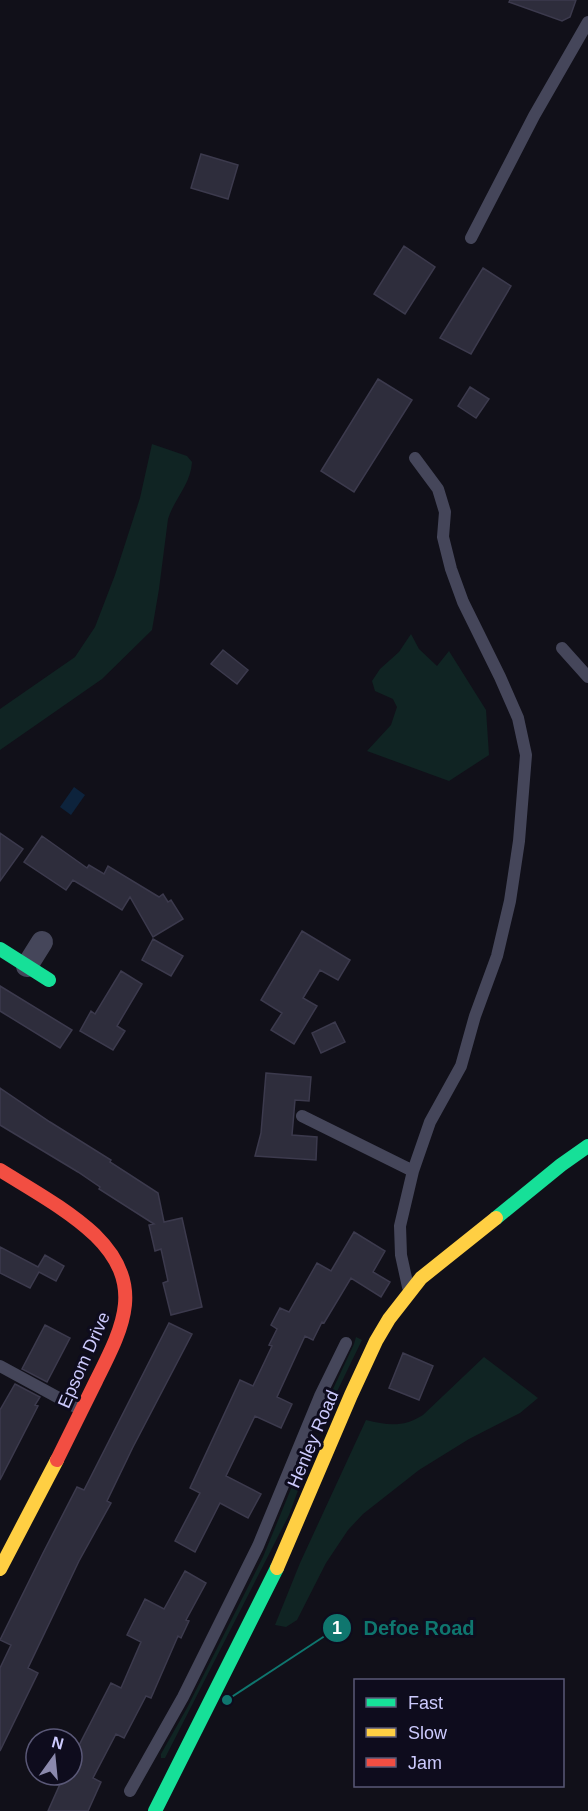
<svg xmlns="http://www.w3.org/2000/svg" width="588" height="1811" font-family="Arial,sans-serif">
	<rect width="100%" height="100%" fill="#111019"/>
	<!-- green -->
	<path fill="#102423" d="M152,444L187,456L192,462C191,484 174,499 168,519L159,589L152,630L102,679L0,750V709L75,657L95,627L115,575L140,498Z
		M411,634L419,649L437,666L449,651L486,710L489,755L449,781L367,751L391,725L397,707L393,699L375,691L372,681L380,669L399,652Z
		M356,1337L362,1340L329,1408L326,1406V1404L354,1344Z
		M484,1357L538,1398L520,1413L469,1439L419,1470L363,1514L348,1530L326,1563L297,1620L286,1627L275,1625L300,1563L366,1420C387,1425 403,1428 423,1415Z
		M316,1435L318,1436L289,1515L165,1758H161V1754L187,1708L263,1557L311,1440Z"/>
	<!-- water -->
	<path fill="#0d233c" d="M74,787L85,795L71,815L60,807Z"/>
	<!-- building -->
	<path fill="#2e2d3c" stroke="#3c3a4d" stroke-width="1.5" d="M510,0H576L570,17L562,21L509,2Z
		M201,154L238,165L228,199L191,188Z
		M404,246L435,267L405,314L374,294Z
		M483,268L511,286L471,354L440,338Z
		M378,379L412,400L354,492L321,471Z
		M470,387L489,399L476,418L458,406Z
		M223,650L248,670L237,684L211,664Z
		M0,833L23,849L0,881Z
		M42,836L87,868L89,865L104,874L108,866L159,897L163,894L168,902L171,900L183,919L153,937L130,897L122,910L73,880L66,890L24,862Z
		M302,931L350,960L338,980L320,970L303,998L317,1006L294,1044L271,1030L282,1013L261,1000Z
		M153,939L183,956L171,976L142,960Z
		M121,971L142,984L117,1026L125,1031L113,1050L80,1031L91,1011L95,1014Z
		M0,986L72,1030L60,1048L0,1011Z
		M335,1022L345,1042L321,1053L312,1033Z
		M266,1073L311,1077L309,1101L295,1100L292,1135L317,1137L316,1160L255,1156L261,1133Z
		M0,1088L50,1122L111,1160L110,1162L158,1193L164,1222L182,1218L202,1307L171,1315L163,1283L168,1281L161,1249L155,1251L149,1225L154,1224L99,1189L100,1187L78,1172L0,1125Z
		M354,1232L385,1251L373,1272L390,1282L381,1297L351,1278L324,1323L322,1322L313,1340L305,1336L277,1397L292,1404L281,1428L255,1416L226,1476L261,1494L248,1518L220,1503L195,1552L175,1541L200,1493L190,1488L240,1380L253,1386L272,1346L269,1345L277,1329L271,1325L280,1308L289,1312L317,1263L331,1271Z
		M0,1247L38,1267L45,1255L64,1266L56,1281L39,1272L30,1288L0,1273Z
		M169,1323L192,1334L133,1447L107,1501L111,1503L79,1561L28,1668L38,1673L0,1751V1668L11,1645L0,1640L43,1553L77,1487L84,1490Z
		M45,1325L70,1338L47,1382L22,1369Z
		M403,1353L433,1366L419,1400L389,1388Z
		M15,1384L40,1397L35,1405L38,1406L0,1480V1410Z
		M185,1571L206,1583L186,1620L189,1621L181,1638L178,1636L151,1698L146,1696L124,1738L116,1734L93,1778L101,1782L88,1811H48L64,1775H72V1759L111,1683L121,1688L141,1642L127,1635L145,1599L164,1609Z"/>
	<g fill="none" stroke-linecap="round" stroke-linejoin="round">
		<!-- lane -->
		<path stroke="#45465a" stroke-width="12" d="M471,238L534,116L588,22
			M562,648L588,677
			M302,1116L413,1171L400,1226L401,1255L408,1287
			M413,1171L430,1122L461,1066L475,1016L497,956L510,901L519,841L526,755L518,718L500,677L463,602L451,569L443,537L445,512L438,489L415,458
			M0,1366L81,1410
			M130,1791L183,1697L258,1546L320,1396L346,1343"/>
		<!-- street -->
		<path stroke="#45465a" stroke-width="22" d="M27,966L42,942"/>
		<!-- fast -->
		<path stroke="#16e098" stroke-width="14" d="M0,949L49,980
			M496,1218L561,1165L588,1146
			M155,1811L277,1568"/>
		<!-- slow -->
		<path stroke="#ffcf43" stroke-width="14" d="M277,1568L351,1395L376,1341L389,1319L421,1278L496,1218
			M0,1569L57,1460"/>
		<!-- jam -->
		<path stroke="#f24e42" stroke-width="14" d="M0,1170C32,1190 67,1209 95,1235C146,1285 123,1327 96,1381C83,1407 70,1434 57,1460"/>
	</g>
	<g text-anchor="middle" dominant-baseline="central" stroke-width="6" stroke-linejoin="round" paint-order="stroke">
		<!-- street labels -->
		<g font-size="18" fill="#cccafd" stroke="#0e0c1d">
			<text transform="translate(84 1360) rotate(-66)">Epsom Drive</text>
			<text transform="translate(313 1439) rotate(-67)">Henley Road</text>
		</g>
	</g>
	<!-- callouts -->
	<path fill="none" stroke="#0f766e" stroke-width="2" d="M227 1700L337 1628"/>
	<g fill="#0f766e" stroke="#0e0c1d" stroke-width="2">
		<circle cx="227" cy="1700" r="6"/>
		<circle cx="337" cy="1628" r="15"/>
	</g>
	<g font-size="18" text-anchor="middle" font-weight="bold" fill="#fff">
		<text x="337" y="1634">1</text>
	</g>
	<g font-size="20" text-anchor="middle" font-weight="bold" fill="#0f766e" stroke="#0e0c1d" stroke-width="6" stroke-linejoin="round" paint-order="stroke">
		<text x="419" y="1635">Defoe Road</text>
	</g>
	<!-- legend -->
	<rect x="354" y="1679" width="210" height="108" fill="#0e0c1d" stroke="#5a5877" stroke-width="1.5"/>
	<rect x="366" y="1698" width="30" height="9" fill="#16e098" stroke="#5a5877" stroke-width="1.5"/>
	<text x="408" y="1709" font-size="18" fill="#cccafd">Fast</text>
	<rect x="366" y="1728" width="30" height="9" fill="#ffcf43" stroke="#5a5877" stroke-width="1.5"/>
	<text x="408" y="1739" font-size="18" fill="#cccafd">Slow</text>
	<rect x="366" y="1758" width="30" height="9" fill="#f24e42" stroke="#5a5877" stroke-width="1.5"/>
	<text x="408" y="1769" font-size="18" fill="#cccafd">Jam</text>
	<!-- north arrow -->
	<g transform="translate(54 1757) rotate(15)"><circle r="28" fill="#0e0c1d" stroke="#5a5877" stroke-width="1.5"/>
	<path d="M0-4.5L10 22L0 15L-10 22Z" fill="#8b89ad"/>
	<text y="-9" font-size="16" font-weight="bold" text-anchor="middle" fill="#cccafd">N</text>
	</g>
</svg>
